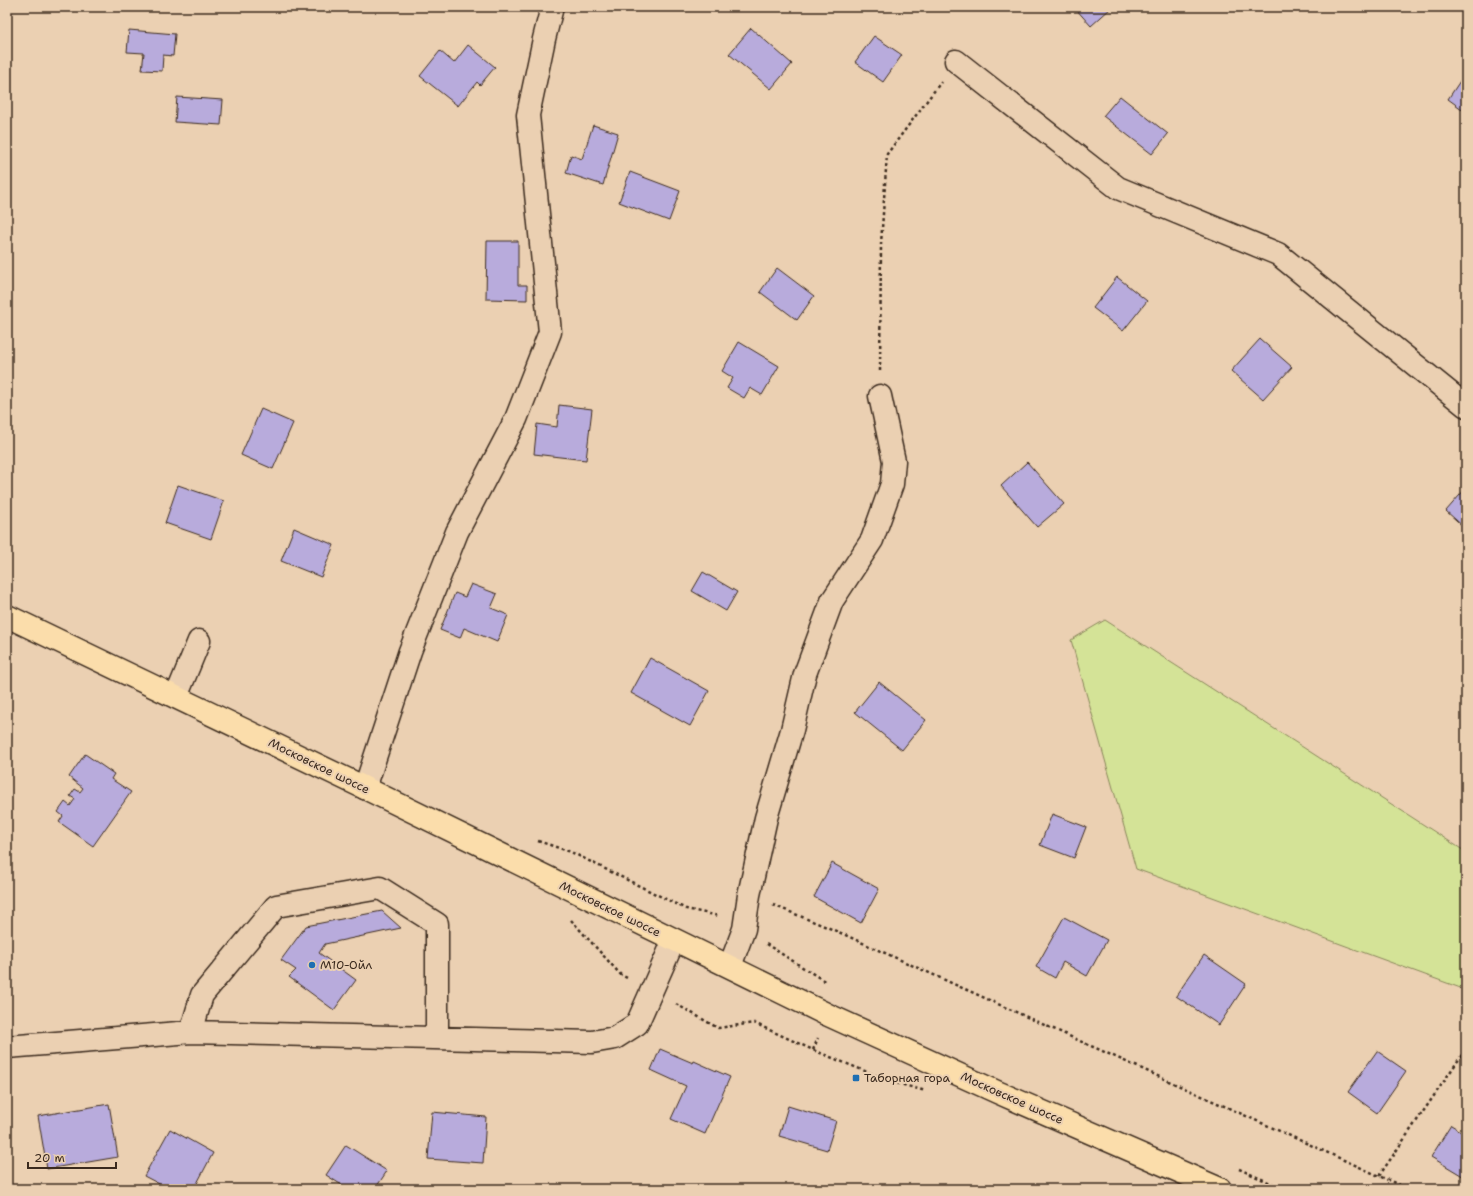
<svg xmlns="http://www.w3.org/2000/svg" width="1473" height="1196" font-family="'Shantell Sans',sans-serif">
	<rect width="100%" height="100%" fill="#ebd0b2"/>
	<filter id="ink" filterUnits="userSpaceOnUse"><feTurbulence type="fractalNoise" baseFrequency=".025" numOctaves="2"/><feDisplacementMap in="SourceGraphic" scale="8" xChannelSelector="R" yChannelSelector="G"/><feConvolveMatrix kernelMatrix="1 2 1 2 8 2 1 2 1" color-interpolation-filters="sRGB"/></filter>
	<g filter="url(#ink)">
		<!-- green -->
		<path fill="#d4e397" stroke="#88865a" d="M1105,620L1466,852V990L1136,869L1071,640Z"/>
		<!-- building -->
		<path fill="#b8abdc" stroke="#3b2a1e" d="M1074,7H1110L1111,8L1091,26Z
			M751,28L792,64L771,89L729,54Z
			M129,30L175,34L173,56L163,55L162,71L142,70L144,53L127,52Z
			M874,36L902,55L883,82L855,62Z
			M468,45L495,67L480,85L477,82L458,106L420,76L440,51L454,63Z
			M1466,72V112L1448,99Z
			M1120,96L1168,134L1152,154L1103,116Z
			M177,97L223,100L221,125L175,122Z
			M593,125L618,133L603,185L566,173L571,155L582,159Z
			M630,172L680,191L669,221L619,202Z
			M487,241H518V285H527V300L486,299Z
			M777,268L814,296L797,320L760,292Z
			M1117,277L1147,301L1123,331L1093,308Z
			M1260,339L1292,367L1263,399L1231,371Z
			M739,342L779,366L762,395L750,388L744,398L727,388L733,378L722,371Z
			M559,405L592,409L586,460L534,454L537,424L557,427Z
			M261,409L293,423L273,469L241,455Z
			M1027,462L1064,504L1037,527L1001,486Z
			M178,485L224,501L211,539L165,523Z
			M1466,488V529L1446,511Z
			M294,528L334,545L321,577L281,561Z
			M703,572L737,592L726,611L692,591Z
			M471,584L497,594L491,608L508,615L497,642L464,628L460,638L440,630L455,593L465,597Z
			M650,658L709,691L690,726L631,693Z
			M879,682L926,720L902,750L855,712Z
			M85,754L114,774L111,779L131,792L93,846L59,822L63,816L58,812L65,802L70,806L75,799L70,796L75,789L80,792L83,788L69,777Z
			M1052,814L1086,827L1074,858L1040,845Z
			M832,863L879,889L861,923L814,897Z
			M382,911L401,928L325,944L319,953L356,980L334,1010L289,977L296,970L281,960L306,926Z
			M1064,917L1107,940L1087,976L1063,962L1055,978L1036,967Z
			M1204,955L1246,984L1219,1025L1176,996Z
			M660,1049L693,1063L694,1061L730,1077L705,1134L671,1119L686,1086L651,1070Z
			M1377,1051L1406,1071L1377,1113L1348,1092Z
			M109,1104L118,1157L47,1169L38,1116Z
			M788,1106L836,1121L827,1150L779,1136Z
			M432,1112L486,1117L483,1163L428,1159Z
			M1451,1125L1466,1134V1178L1431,1157Z
			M170,1129L213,1153L194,1189H169L144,1176Z
			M346,1145L387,1171L375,1189H348L326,1175Z"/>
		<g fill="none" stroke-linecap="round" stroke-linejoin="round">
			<!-- minor casing -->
			<g stroke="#3b2a1e" stroke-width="25">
				<path id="minor" d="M956,61L1118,188L1278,254L1466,406
					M176,697L199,641
					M365,788L410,651L457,532L516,419L550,332L528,115L544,39L552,7
					M730,966L744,929L749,895L766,818L792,730L805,674L832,601L872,540L892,484L894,461L880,396
					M191,1032L202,995L276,906L380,888L437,924V1038
					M7,1047L191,1032L592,1042L615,1038L637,1024L674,940"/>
			</g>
			<!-- major casing -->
			<g stroke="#3b2a1e" stroke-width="25">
				<path id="major" d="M7,616L365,788L826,1014L997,1092L1220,1189"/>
			</g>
			<!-- path -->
			<path stroke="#3b2a1e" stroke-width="2.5" stroke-dasharray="3 3" stroke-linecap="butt" d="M880,371L881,244L887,154L941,82
				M538,841L571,852L686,909L719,916
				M773,905L834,930L1408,1189
				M571,920L621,975L629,979
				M766,944L826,982
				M676,1004L718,1028L754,1023L813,1050L892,1082L926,1091
				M813,1050L818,1038
				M1239,1169L1284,1189
				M1379,1176L1466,1049"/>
			<!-- minor -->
			<use href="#minor" stroke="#ebd0b2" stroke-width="22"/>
			<!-- major -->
			<use href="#major" stroke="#fbddab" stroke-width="22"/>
		</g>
	</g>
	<!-- markers -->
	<g fill="#1f6fb2" stroke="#ebd0b2" stroke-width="1.5">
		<circle cx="312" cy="965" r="4"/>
		<rect x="852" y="1074" width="8" height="8" rx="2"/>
	</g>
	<g text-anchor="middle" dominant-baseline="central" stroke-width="4" stroke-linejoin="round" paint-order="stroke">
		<!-- street labels -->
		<g font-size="12" fill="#3b2a1e" stroke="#ebd0b2">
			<text transform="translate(319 766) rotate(26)">Московское шоссе</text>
			<text transform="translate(610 909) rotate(26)">Московское шоссе</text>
			<text transform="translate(1012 1098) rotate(24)">Московское шоссе</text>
		</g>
		<!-- poi labels -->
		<g font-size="12" fill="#3b2a1e" stroke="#ebd0b2" text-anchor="start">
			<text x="320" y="965">М10-Ойл</text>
			<text x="864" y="1078">Таборная гора</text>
		</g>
	</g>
	<!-- margin -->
	<rect width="1473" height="1196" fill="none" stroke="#ebd0b2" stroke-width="24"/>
	<rect x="12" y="12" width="1449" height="1172" fill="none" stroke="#3b2a1e" stroke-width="1.5" filter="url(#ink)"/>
	<!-- scale -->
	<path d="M28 1162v6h88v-6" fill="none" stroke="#3b2a1e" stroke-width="2"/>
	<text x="34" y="1162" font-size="12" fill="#3b2a1e" stroke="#ebd0b2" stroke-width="3" paint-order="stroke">20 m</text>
</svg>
